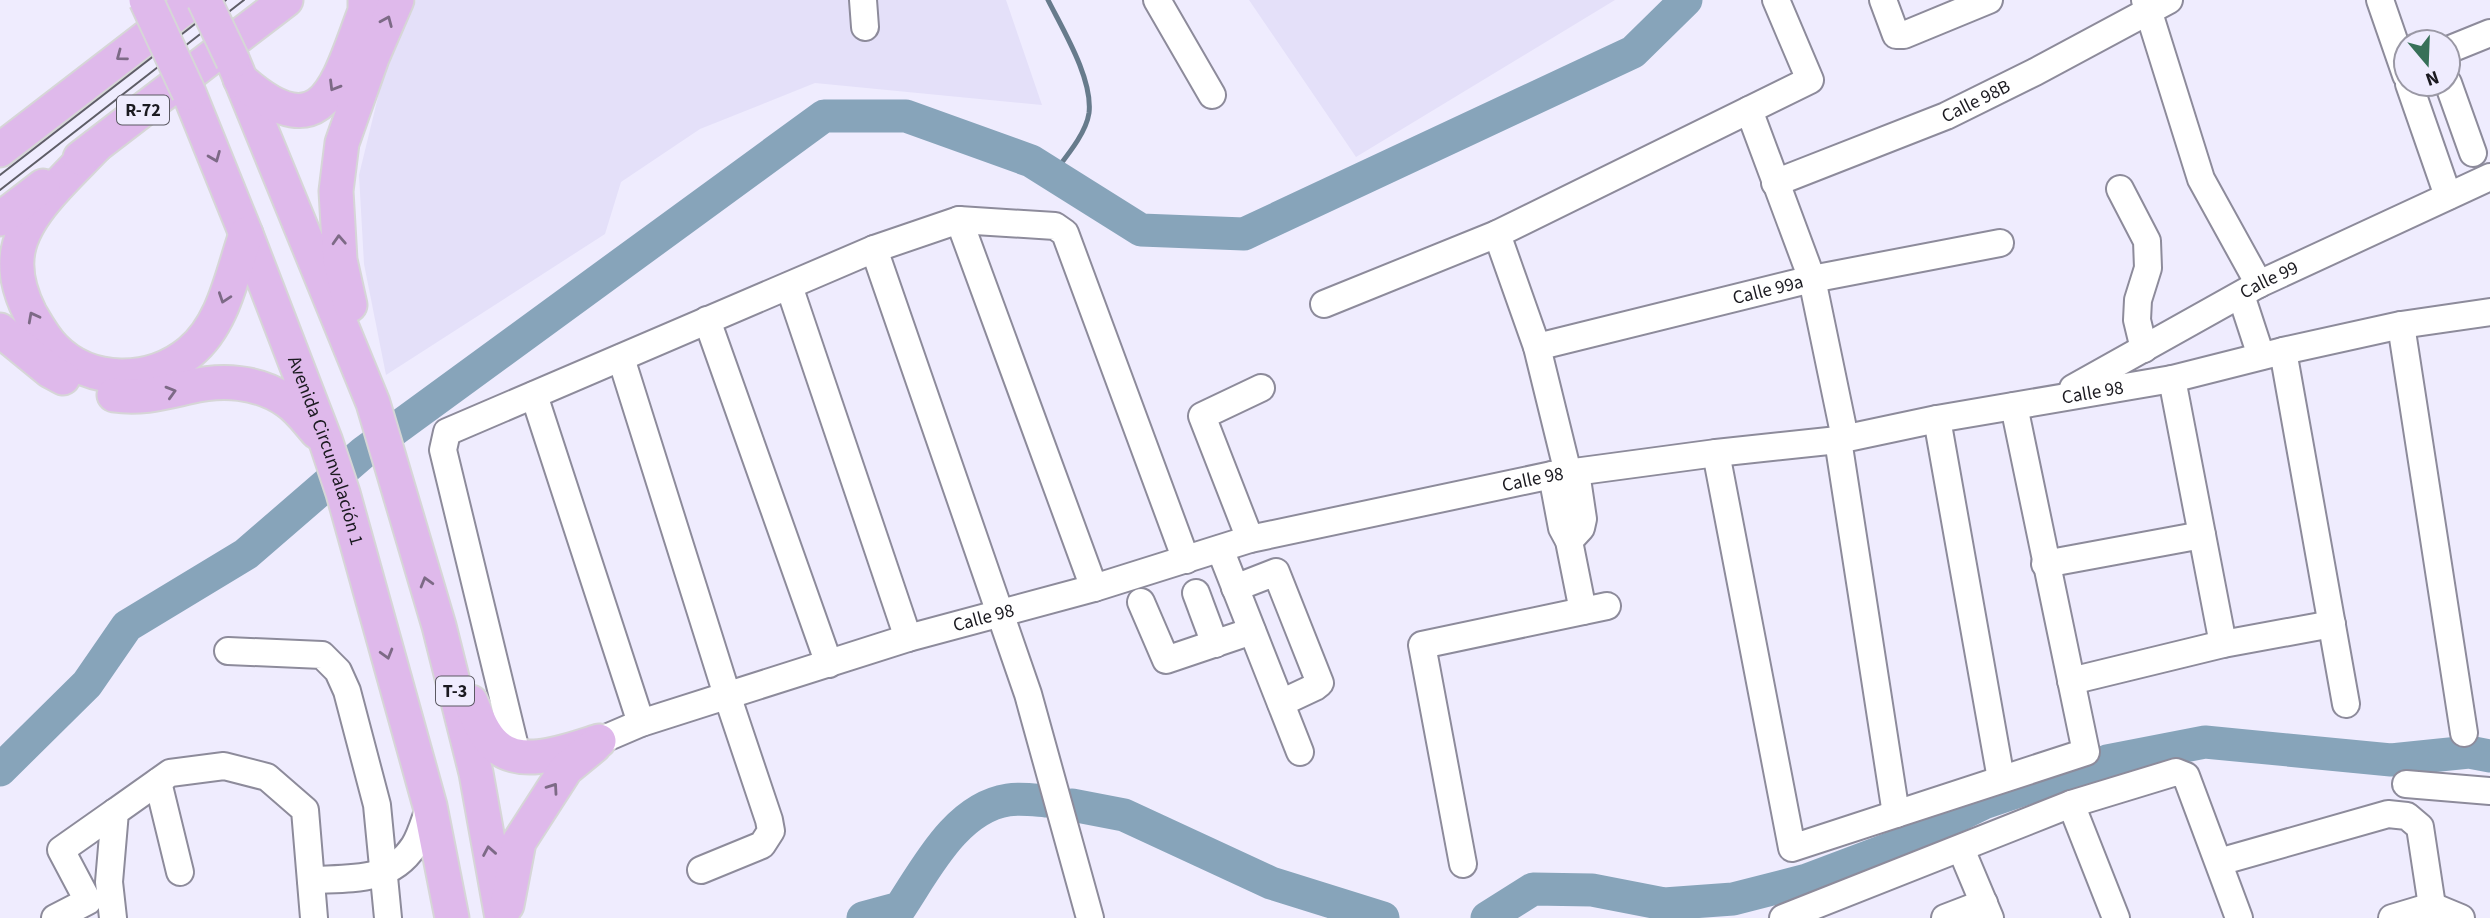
<svg xmlns="http://www.w3.org/2000/svg" width="2490" height="918" font-family="'Source Sans 3',sans-serif">
	<rect width="100%" height="100%" fill="#efecfe"/>
	<!-- built -->
	<path fill="#e4e0f9" d="M416,0H1006L1042,105L815,83L700,129L621,182L605,234L386,375L364,264L359,175L386,64Z
		M1249,0H1615L1356,157Z"/>
	<g fill="none" stroke-linecap="round" stroke-linejoin="round">
		<!-- stream -->
		<path stroke="#677b8c" stroke-width="5" d="M1048,0C1063,30 1093,79 1089,113C1086,134 1065,158 1053,174
			M1665,20L1672,0"/>
		<!-- river -->
		<path stroke="#87a4ba" stroke-width="33" d="M0,770L87,684L127,626L246,554L364,452L824,116H906L1031,161L1141,230L1244,234L1633,52L1686,0
			M1072,805L1124,815L1271,883L1383,918
			M863,918L900,908C926,869 956,808 1008,800C1020,798 1034,800 1046,801
			M1487,918L1533,889L1592,890L1664,904L1733,899L1807,880L1892,848L1984,803L2107,761L2205,742L2391,760L2469,752L2490,756"/>
		<!-- minor casing -->
		<g stroke="#8d8b9b" stroke-width="30">
			<g id="minor">
				<path d="M863,0L865,27"/>
				<path d="M1157,0L1212,95"/>
				<path d="M1883,0L1896,35H1904L1989,0"/>
				<path d="M2145,0L2201,179L2259,284"/>
				<path d="M2380,0L2406,75"/>
				<path d="M2448,50L2490,33"/>
				<path d="M2448,83L2473,153"/>
				<path d="M2409,84L2448,196"/>
				<path d="M1749,110L1812,279L1845,438"/>
				<path id="s1" d="M1775,183L1946,116L2035,72L2169,0"/>
				<path d="M2120,189L2147,241L2148,268L2138,300L2137,320L2144,349"/>
				<path d="M959,220L1094,588"/>
				<path d="M1497,234L1537,347L1568,473"/>
				<path d="M874,249L1028,694L1090,918"/>
				<path d="M789,286L908,638"/>
				<path d="M2241,295L2261,356"/>
				<path d="M1324,304L1497,234L1810,80L1776,0"/>
				<path d="M707,320L829,664"/>
				<path d="M2401,325L2464,733"/>
				<path id="s2" d="M1537,347L1812,279L2000,243"/>
				<path d="M2283,351L2346,704"/>
				<path d="M621,358L727,695L769,820L771,831L762,845L701,870"/>
				<path d="M2172,379L2223,644"/>
				<path id="s3" d="M2073,388L2259,284L2490,177"/>
				<path d="M534,395L641,723"/>
				<path d="M1937,419L2001,779"/>
				<path d="M1838,440L1896,814"/>
				<path d="M1716,453L1792,848L2086,752L2014,406"/>
				<path d="M1552,475L1562,528L1569,541L1583,611"/>
				<path d="M1250,539L1202,416L1261,388"/>
				<path d="M1569,541L1581,528L1583,519L1576,472"/>
				<path d="M1220,549L1300,752"/>
				<path d="M2045,564L2202,535"/>
				<path d="M1235,588L1276,572L1320,683L1315,687L1281,703"/>
				<path d="M1196,593L1215,644"/>
				<path d="M1141,602L1166,660L1252,631"/>
				<path d="M228,651L322,655L338,671L347,691L377,805L388,918"/>
				<path d="M2071,681L2223,644L2332,624"/>
				<path id="s4" d="M599,741L641,723L908,638L1094,588L1250,539L1552,475L1716,453L1838,440L1937,419L2172,379L2283,351L2401,325L2490,312"/>
				<path d="M517,755L443,450L447,432L874,249L959,220L1055,226L1065,233L1186,560"/>
				<path d="M158,782L180,872"/>
				<path d="M2406,784L2490,791"/>
				<path d="M2071,804L2116,918"/>
				<path d="M1961,849L1990,918"/>
				<path d="M2219,862L2388,814L2407,816L2420,827L2432,906"/>
				<path d="M1463,864L1422,645L1607,606"/>
				<path d="M311,880C349,878 390,883 414,846C421,835 425,819 430,806"/>
				<path d="M55,918L88,901L61,850L115,812"/>
				<path d="M113,918L109,882L115,812L170,773L224,766L267,777L305,810L314,918"/>
				<path d="M1783,918L2071,804L2176,772L2186,776L2239,918"/>
				<path d="M1945,918L1984,903"/>
				<path d="M2392,918L2432,906L2461,918"/>
			</g>
		</g>
		<!-- major casing -->
		<g stroke="#d6d6d7" stroke-width="37">
			<g id="major">
				<path d="M233,61L373,403L439,626L476,773L502,918"/>
				<path d="M240,79C324,154 338,81 365,11V0"/>
				<path id="s5" d="M189,93L246,234L326,442L343,493L430,806L452,918"/>
				<path d="M96,146C70,174 25,212 18,251C14,272 21,295 30,313C37,325 44,338 54,348C90,385 151,384 190,352C224,324 232,274 246,234"/>
				<path d="M0,150L195,0"/>
				<path d="M80,158L286,0"/>
				<path d="M0,219L43,186"/>
				<path d="M350,305L340,260L336,191L342,143L372,58L397,0"/>
				<path d="M0,330L50,371L63,378"/>
				<path d="M114,395C141,399 162,393 189,387C222,379 258,381 287,401C299,409 308,422 317,432"/>
				<path d="M471,702C477,717 483,734 495,745C522,770 569,750 599,741"/>
				<path d="M507,905L519,842L566,769L594,746"/>
			</g>
		</g>
		<!-- minor -->
		<use href="#minor" stroke="#fff" stroke-width="26"/>
		<!-- major -->
		<use href="#major" stroke="#dfb9eb" stroke-width="33"/>
		<!-- tram -->
		<path stroke="#5e5d67" stroke-width="2" d="M0,175L226,0
			M0,190L244,0"/>
		<!-- major-bridge casing -->
		<g stroke="#d6d6d7" stroke-width="37" stroke-linecap="butt">
			<path id="major-bridge" d="M146,0L189,93
				M204,0L233,61"/>
		</g>
		<!-- major-bridge -->
		<use href="#major-bridge" stroke="#dfb9eb" stroke-width="33"/>
	</g>
	<!-- one-way arrows -->
	<defs><path id="oneway-chevron" d="M-2-3.5L2.5 0L-2 3.5" fill="none" stroke-width="1.6" stroke-linecap="round" stroke-linejoin="round" transform="scale(1.75)"/></defs>
	<g stroke="#7d6a86">
		<use href="#oneway-chevron" transform="translate(387 21) rotate(-67)"/>
		<use href="#oneway-chevron" transform="translate(121 56) rotate(143)"/>
		<use href="#oneway-chevron" transform="translate(334 86) rotate(121)"/>
		<use href="#oneway-chevron" transform="translate(215 157) rotate(68)"/>
		<use href="#oneway-chevron" transform="translate(339 240) rotate(-93)"/>
		<use href="#oneway-chevron" transform="translate(224 298) rotate(109)"/>
		<use href="#oneway-chevron" transform="translate(33 317) rotate(-118)"/>
		<use href="#oneway-chevron" transform="translate(171 392) rotate(-16)"/>
		<use href="#oneway-chevron" transform="translate(426 582) rotate(-106)"/>
		<use href="#oneway-chevron" transform="translate(387 654) rotate(74)"/>
		<use href="#oneway-chevron" transform="translate(553 788) rotate(-55)"/>
		<use href="#oneway-chevron" transform="translate(489 851) rotate(-100)"/>
	</g>
	<g text-anchor="middle" dominant-baseline="central" stroke-width="5" stroke-linejoin="round" paint-order="stroke">
		<!-- shield labels -->
		<g fill="#efecfe" stroke="#5b5963" stroke-width="2">
			<rect x="117" y="95.5" width="52" height="29" rx="5"/>
			<rect x="436" y="676.5" width="38" height="29" rx="5"/>
		</g>
		<g font-size="18" font-weight="bold" fill="#1b1a20">
			<text x="143" y="110">R-72</text>
			<text x="455" y="691">T-3</text>
		</g>
		<!-- street labels -->
		<g font-size="19" fill="#1b1a20" stroke="#efecfe">
			<text stroke="none"><textPath href="#s1" startOffset="217">Calle 98B</textPath></text>
			<text stroke="none"><textPath href="#s3" startOffset="224">Calle 99</textPath></text>
			<text stroke="none"><textPath href="#s2" startOffset="238">Calle 99a</textPath></text>
			<text stroke="none"><textPath href="#s4" startOffset="1538">Calle 98</textPath></text>
			<text stroke="none"><textPath href="#s5" startOffset="383">Avenida Circunvalación 1</textPath></text>
			<text stroke="none"><textPath href="#s4" startOffset="971">Calle 98</textPath></text>
			<text stroke="none"><textPath href="#s4" startOffset="404">Calle 98</textPath></text>
		</g>
	</g>
	<!-- north arrow -->
	<g transform="translate(2427 63) rotate(161)"><circle r="33" fill="#efecfe" stroke="#9a98a5" stroke-width="2"/>
	<path d="M0-5L12 26L0 18L-12 26Z" fill="#377058"/>
	<text y="-10" font-size="19" font-weight="bold" text-anchor="middle" fill="#1b1a20">N</text>
	</g>
</svg>
